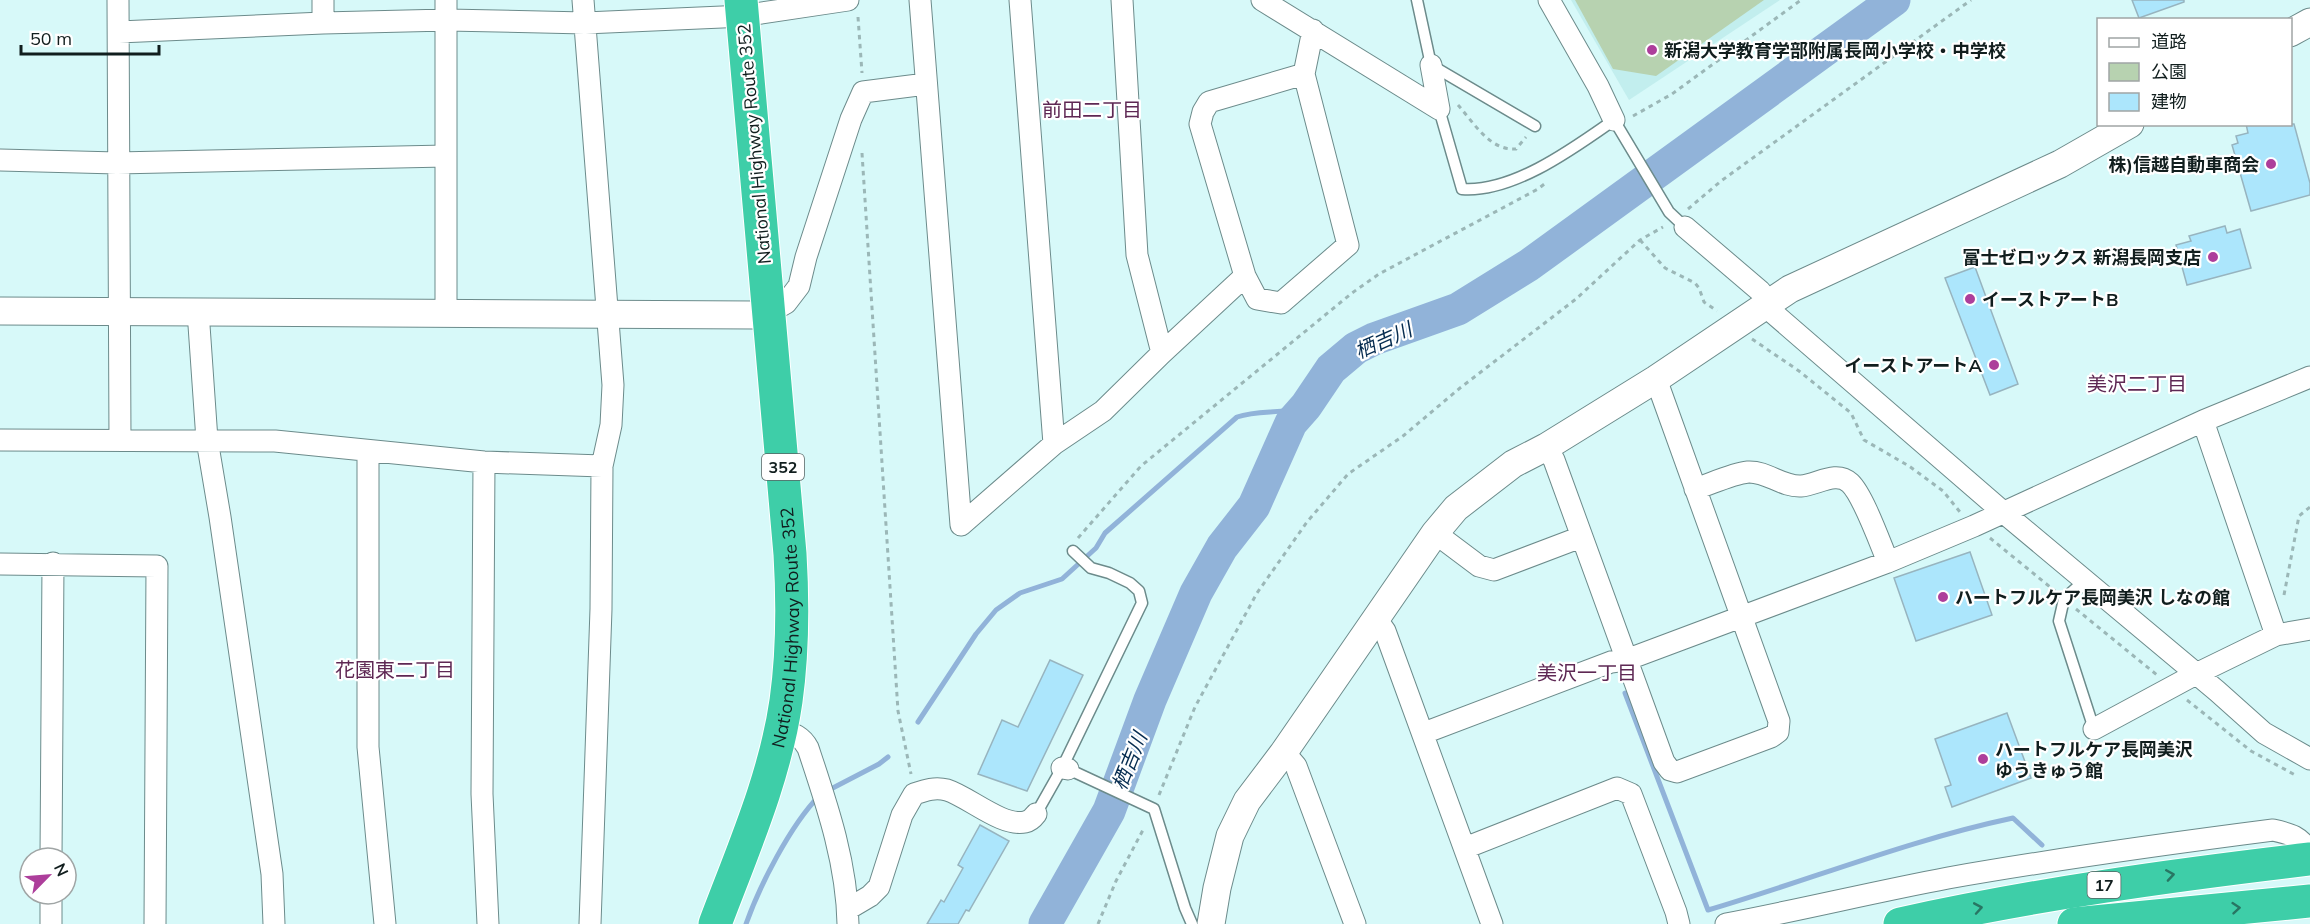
<svg xmlns="http://www.w3.org/2000/svg" width="2310" height="924" font-family="Mulish,'Noto Sans JP',sans-serif">
	<rect width="100%" height="100%" fill="#d7f9f9"/>
	<!-- built -->
	<path fill="#c2eeee" d="M1571,0H1780L1629,100Z"/>
	<!-- green -->
	<path fill="#b7d2b0" d="M1575,0H1764L1656,76L1613,69Z"/>
	<g fill="none" stroke-linecap="round" stroke-linejoin="round">
		<!-- stream -->
		<path stroke="#91b3d9" stroke-width="5" d="M1625,693L1708,910C1810,880 1909,840 2013,818L2042,845
			M918,722L976,634L996,610L1020,593L1062,579L1096,548L1105,533L1237,417C1260,409 1282,415 1306,406
			M827,791L879,764L888,757
			M746,924C760,885 790,826 819,796"/>
		<!-- river -->
		<path stroke="#91b3d9" stroke-width="33" d="M1045,924L1109,811L1150,700L1196,593L1222,547L1254,506L1291,423L1306,406L1331,369L1356,348L1374,339L1458,309L1529,265L1894,0"/>
	</g>
	<!-- building -->
	<path fill="#ace6fc" stroke="#97b4bf" stroke-width="1.5" d="M2132,0H2184V2L2139,18Z
		M2246,124H2294L2310,183V195L2251,211L2232,145L2238,143L2236,136L2248,133Z
		M2225,226L2227,233L2240,229L2251,268L2187,285L2176,245L2191,241L2189,236Z
		M1975,267L2018,384L1990,395L1945,278Z
		M1970,552L1992,615L1916,641L1894,578Z
		M1050,660L1083,675L1027,791L978,774L1002,720L1018,727Z
		M2007,713L2031,778L1952,807L1945,787L1951,785L1935,739Z
		M980,825L1009,841L969,911L966,910L958,924H927L941,900L944,902L963,868L958,865Z"/>
	<g fill="none" stroke-linecap="round" stroke-linejoin="round">
		<!-- service casing -->
		<g stroke="#6c8b8b" stroke-width="13">
			<path id="service" d="M1417,0L1431,65L1535,126
				M1439,109L1462,189C1513,193 1574,148 1614,120L1669,212L1685,227
				M2084,581L2064,599L2059,621L2094,729
				M1068,769L1154,809L1185,908L1192,924
				M1036,814L1062,768L1142,603L1139,591L1130,583L1109,573L1091,568L1073,551"/>
		</g>
		<!-- minor casing -->
		<g stroke="#6c8b8b" stroke-width="23">
			<path id="minor" d="M118,0L120,440
				M323,0V23
				M583,0L613,385L611,425L602,466L601,609L590,924
				M920,0L961,525L1054,444L1103,411L1162,353L1137,255L1122,0
				M1020,0L1054,444
				M1262,0L1439,109
				M1549,0L1598,86L1614,120
				M119,32L323,23L447,20L585,23L722,17L742,16L848,0
				M1431,65L1439,109
				M0,160L117,163L446,156
				M1685,227L1760,291L1770,303
				M1245,276L1257,299L1281,303L1348,245L1304,74
				M1765,306L2003,512L2217,691L2264,733L2310,759
				M198,311L207,440L220,517L272,874L274,924
				M770,312L786,303L799,286L806,257L851,119L863,92L926,84
				M446,313V0
				M1162,353L1245,276L1200,124L1203,112L1209,102L1304,74L1313,30
				M0,440L275,441L484,462L602,466
				M1546,447L1554,460L1664,762L1670,770L1677,772L1771,737L1778,732L1779,721L1656,379
				M368,451V747L385,924
				M484,462L482,794L488,924
				M1695,489C1711,484 1731,474 1748,472C1767,471 1782,487 1801,486C1817,485 1836,470 1850,483C1863,495 1880,543 1888,562
				M1435,533L1479,566L1494,570L1581,537
				M0,564L157,566L155,924
				M1375,617L1385,631L1492,924
				M2276,635L2310,629
				M780,729C792,733 802,736 808,748C827,805 847,863 848,924
				M2094,729L2196,674L2276,635L2203,421
				M1424,733L1611,662L1626,660L1888,562L1974,526L2203,421L2310,377
				M1284,752L1296,766L1355,924
				M1062,768L1068,769
				M1465,848L1617,788L1631,794L1676,912L1679,924
				M51,858L53,563
				M848,909L870,896L879,887L902,815L914,794C926,790 935,787 947,790C969,797 1002,827 1025,822C1030,821 1033,818 1036,814
				M51,924V894
				M1726,924C1800,910 1874,892 1948,878C2056,859 2164,844 2273,830C2291,834 2299,836 2310,852"/>
		</g>
		<!-- tertiary casing -->
		<g stroke="#6c8b8b" stroke-width="29">
			<path id="tertiary" d="M2290,33L2310,22
				M0,311L755,315L770,312
				M1211,924L1217,888L1230,836L1247,801L1284,752L1435,533L1456,508L1513,464L1546,447L1656,379L1790,289L2060,164L2130,124"/>
		</g>
		<!-- trunk casing -->
		<g stroke="#fff" stroke-width="35">
			<g id="trunk">
				<path id="s1" d="M715,924C742,852 775,778 786,701C793,651 793,604 790,554L741,0"/>
				<path d="M1900,924C2036,894 2173,875 2310,859"/>
				<path d="M2074,924L2310,901"/>
			</g>
		</g>
		<!-- path -->
		<path stroke="#9bb7b7" stroke-width="3" stroke-dasharray="4.5 4.5" stroke-linecap="butt" d="M858,17L862,73
			M1458,105C1474,123 1490,151 1516,149L1526,137
			M1633,116L1672,94L1801,0
			M862,153L898,711L911,774
			M1688,209L1721,181L1971,0
			M1640,240L1665,268L1695,283L1699,288L1704,302L1717,311
			M1752,339L1799,371L1851,413L1864,440L1909,466L1943,491L1960,512
			M1078,538L1141,466L1352,293L1379,274L1538,189L1547,182
			M1990,538L2055,591
			M2284,595L2299,516L2310,507
			M2076,609L2157,675
			M2187,700L2251,751L2297,776
			M1159,795L1195,707L1257,593L1307,522L1348,474L1403,436L1460,388L1576,299L1640,240L1663,227
			M1098,924L1116,881L1144,828"/>
		<!-- service -->
		<use href="#service" stroke="#fff" stroke-width="10"/>
		<!-- minor -->
		<use href="#minor" stroke="#fff" stroke-width="21"/>
		<!-- tertiary -->
		<use href="#tertiary" stroke="#fff" stroke-width="27"/>
		<!-- trunk -->
		<use href="#trunk" stroke="#3ecea8" stroke-width="33"/>
	</g>
	<!-- one-way arrows -->
	<defs><path id="oneway-chevron" d="M-2-3.5L2.5 0L-2 3.5" fill="none" stroke-width="1.6" stroke-linecap="round" stroke-linejoin="round" transform="scale(1.5)"/></defs>
	<g stroke="#287663">
		<use href="#oneway-chevron" transform="translate(2170 875) rotate(-9)"/>
		<use href="#oneway-chevron" transform="translate(1978 908) rotate(-10)"/>
		<use href="#oneway-chevron" transform="translate(2236 908) rotate(-5)"/>
	</g>
	<!-- markers -->
	<g fill="#ad3e9b" stroke="#fff" stroke-width="2">
		<circle cx="1652" cy="50" r="6"/>
		<circle cx="2271" cy="164" r="6"/>
		<circle cx="2213" cy="257" r="6"/>
		<circle cx="1970" cy="299" r="6"/>
		<circle cx="1994" cy="365" r="6"/>
		<circle cx="1943" cy="597" r="6"/>
		<circle cx="1983" cy="759" r="6"/>
	</g>
	<g text-anchor="middle" dominant-baseline="central" stroke-width="4.5" stroke-linejoin="round" paint-order="stroke">
		<!-- shield labels -->
		<g fill="#fff" stroke="#586262" stroke-width="1.5">
			<rect x="762" y="454" width="42" height="26" rx="4.5"/>
			<rect x="2087.5" y="872" width="33" height="26" rx="4.5"/>
		</g>
		<g font-size="16" font-weight="bold" fill="#111e1e">
			<text x="783" y="467">352</text>
			<text x="2104" y="885">17</text>
		</g>
		<!-- poi labels -->
		<g font-size="18" font-weight="bold" fill="#111e1e" stroke="#fff" text-anchor="start">
			<text x="1664" y="50">新潟大学教育学部附属長岡小学校・中学校</text>
			<text x="2259" y="164" text-anchor="end">株)信越自動車商会</text>
			<text x="2201" y="257" text-anchor="end">富士ゼロックス 新潟長岡支店</text>
			<text x="1982" y="299">イーストアートB</text>
			<text x="1982" y="365" text-anchor="end">イーストアートA</text>
			<text x="1955" y="597">ハートフルケア長岡美沢 しなの館</text>
			<text x="1995" y="749">ハートフルケア長岡美沢<tspan x="1995" dy="21">ゆうきゅう館</tspan></text>
		</g>
		<!-- street labels -->
		<g font-size="18" fill="#111e1e" stroke="#fff">
			<text transform="translate(754 144) rotate(-95)">National Highway Route 352</text>
			<text stroke="none"><textPath href="#s1" startOffset="308">National Highway Route 352</textPath></text>
		</g>
		<!-- neighbourhood labels -->
		<g font-size="20" fill="#5e2854" stroke="#fff">
			<text x="1092" y="109">前田二丁目</text>
			<text x="2137" y="383">美沢二丁目</text>
			<text x="395" y="669">花園東二丁目</text>
			<text x="1587" y="672">美沢一丁目</text>
		</g>
		<!-- water labels -->
		<g font-size="20" font-style="italic" fill="#062c50" stroke="#fff">
			<text transform="translate(1383 340) rotate(-24)">栖吉川</text>
			<text transform="translate(1129 761) rotate(-68)">栖吉川</text>
		</g>
	</g>
	<!-- legend -->
	<rect x="2097" y="18" width="195" height="108" fill="#ffffff" stroke="#a0a5a5" stroke-width="1.5"/>
	<rect x="2109" y="38" width="30" height="9" fill="#ffffff" stroke="#a0a5a5" stroke-width="1.5"/>
	<text x="2151" y="48" font-size="18" fill="#111e1e">道路</text>
	<rect x="2109" y="63" width="30" height="18" fill="#b7d2b0" stroke="#a0a5a5" stroke-width="1.5"/>
	<text x="2151" y="78" font-size="18" fill="#111e1e">公園</text>
	<rect x="2109" y="93" width="30" height="18" fill="#ace6fc" stroke="#a0a5a5" stroke-width="1.5"/>
	<text x="2151" y="108" font-size="18" fill="#111e1e">建物</text>
	<!-- north arrow -->
	<g transform="translate(48 876) rotate(65)"><circle r="28" fill="#ffffff" stroke="#a0a5a5" stroke-width="1.5"/>
	<path d="M0-4.5L10 22L0 15L-10 22Z" fill="#ad3e9b"/>
	<text y="-9" font-size="16" font-weight="bold" text-anchor="middle" fill="#111e1e">N</text>
	</g>
	<!-- scale -->
	<path d="M21 45v9h138v-9" fill="none" stroke="#111e1e" stroke-width="3"/>
	<text x="30" y="45" font-size="18" fill="#111e1e" stroke="#ffffff" stroke-width="4.5" paint-order="stroke">50 m</text>
</svg>
